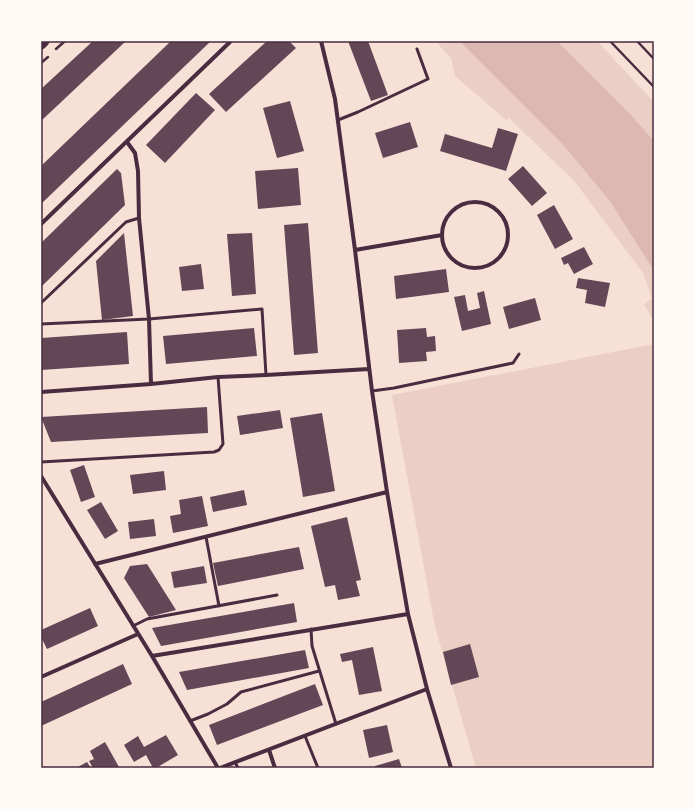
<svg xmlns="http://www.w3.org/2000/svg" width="695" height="809" font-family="'Playfair Display',serif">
	<rect width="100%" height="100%" fill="#f7e1d7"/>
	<!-- green -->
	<path fill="#ebcfc5" d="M435,41H459L564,146L609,200L654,271V322L644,304L652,299L643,273L575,182L509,118L506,120L455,76L451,58Z
		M557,41H597L654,102V141L633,117Z
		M654,344V768H476L435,627L392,395Z"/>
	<!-- water -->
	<path fill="#dcb8b0" d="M459,41H557L633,117L654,141V271L609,200L564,146Z"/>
	<!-- building -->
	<path fill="#644757" d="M93,41H126L41,121V89Z
		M171,41H211L41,204V166Z
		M267,41H289L296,48L226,112L209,94Z
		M348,41H368L388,95L371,101Z
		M196,93L215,110L165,163L146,145Z
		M290,101L304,151L277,158L263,108Z
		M410,122L418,147L383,158L375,133Z
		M498,128L518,134L506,171L440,151L445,134L492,148Z
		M523,166L547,193L532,206L508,179Z
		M298,168L301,205L258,209L255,171Z
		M117,169L121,173L125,205L41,287V243Z
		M554,205L573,239L555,249L537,215Z
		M308,223L318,353L294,355L284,225Z
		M124,233L133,316L102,320L96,261Z
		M252,233L256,294L232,296L227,234Z
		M584,247L593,264L574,274L568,263L564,265L561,258Z
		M201,264L204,289L182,291L179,267Z
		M446,269L449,292L396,299L394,276Z
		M578,278L610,283L605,307L585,303L587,290L576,288Z
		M484,291L491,324L462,331L454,297L465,295L468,311L480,308L477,293Z
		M535,298L541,320L509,329L503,307Z
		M254,328L257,356L166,364L163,336Z
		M426,328L427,337L435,336L436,351L426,352L427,361L399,363L397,330Z
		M127,332L129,364L41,370V338Z
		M207,407L208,433L51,442L41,417Z
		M280,410L283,428L240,435L237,416Z
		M322,413L335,491L303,497L290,418Z
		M84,465L95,497L81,502L70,470Z
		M164,471L166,490L133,494L130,475Z
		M244,490L247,505L213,512L210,497Z
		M202,496L208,526L173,533L170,516L181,514L179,500Z
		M101,502L118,531L105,539L87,510Z
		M347,517L361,580L356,581L360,596L338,600L335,585L325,587L311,526Z
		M154,519L156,536L130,539L128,522Z
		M299,547L304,569L218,586L213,563Z
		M147,564L176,610L149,617L124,578L130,566Z
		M204,566L207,583L174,588L171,572Z
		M294,603L297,622L161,646L152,628Z
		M90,608L98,626L47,649L41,637V630Z
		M470,644L479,677L451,685L443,652Z
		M373,647L382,691L359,695L352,660L342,662L340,654Z
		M305,650L309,668L187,690L179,672Z
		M123,664L132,684L41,726V702Z
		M315,684L323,705L217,745L209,725Z
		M387,725L393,752L369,758L363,730Z
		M166,735L178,755L156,768H153L146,755L134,762L124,745L138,736L144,747Z
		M105,742L119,767L117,768H93L89,761L94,759L90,751Z
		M399,759L402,768H375V766Z
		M87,762L91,768H76Z"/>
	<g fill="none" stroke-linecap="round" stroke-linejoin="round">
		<!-- path -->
		<path stroke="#4a2c40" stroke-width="2.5" d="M610,41L654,87
			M637,41L654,59
			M56,49L65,41
			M41,63L48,57"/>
		<!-- service -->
		<path stroke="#4a2c40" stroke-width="3" d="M338,120L358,112L428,79L417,49
			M41,303L126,222L139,218
			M41,324L149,319L262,309L266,375
			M372,391L394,388L513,363L519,354
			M41,462L214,452L219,450L223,444L218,377
			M206,537L219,606
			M133,626L147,619L277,595
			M311,629L312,646L336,724
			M190,721L208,714L227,704L241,692L319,671
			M305,736L318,768
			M235,762L238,768"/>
		<!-- minor -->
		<path stroke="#4a2c40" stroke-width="4" d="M321,41L335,99L355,250L372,391L387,492L408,614L427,689L451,768
			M127,142L135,153L138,171L139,218L149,319L151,384
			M442 235a33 33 0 1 1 66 0a33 33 0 1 1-66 0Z
			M41,224L231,41
			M355,250L442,235
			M41,392L151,384L218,377L266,375L369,369
			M41,476L152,656L218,768
			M95,564L387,492
			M152,656L408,614
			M41,677L138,634
			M269,750L275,768
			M220,768L427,689"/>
		<!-- trunk -->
		<path stroke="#4a2c40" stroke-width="11" d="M41,44L44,41"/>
	</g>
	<!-- border -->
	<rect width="695" height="809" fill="none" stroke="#fffaf5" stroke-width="84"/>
	<rect x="42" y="42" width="611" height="725" fill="none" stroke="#4a2c40" stroke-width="1.5"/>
</svg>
